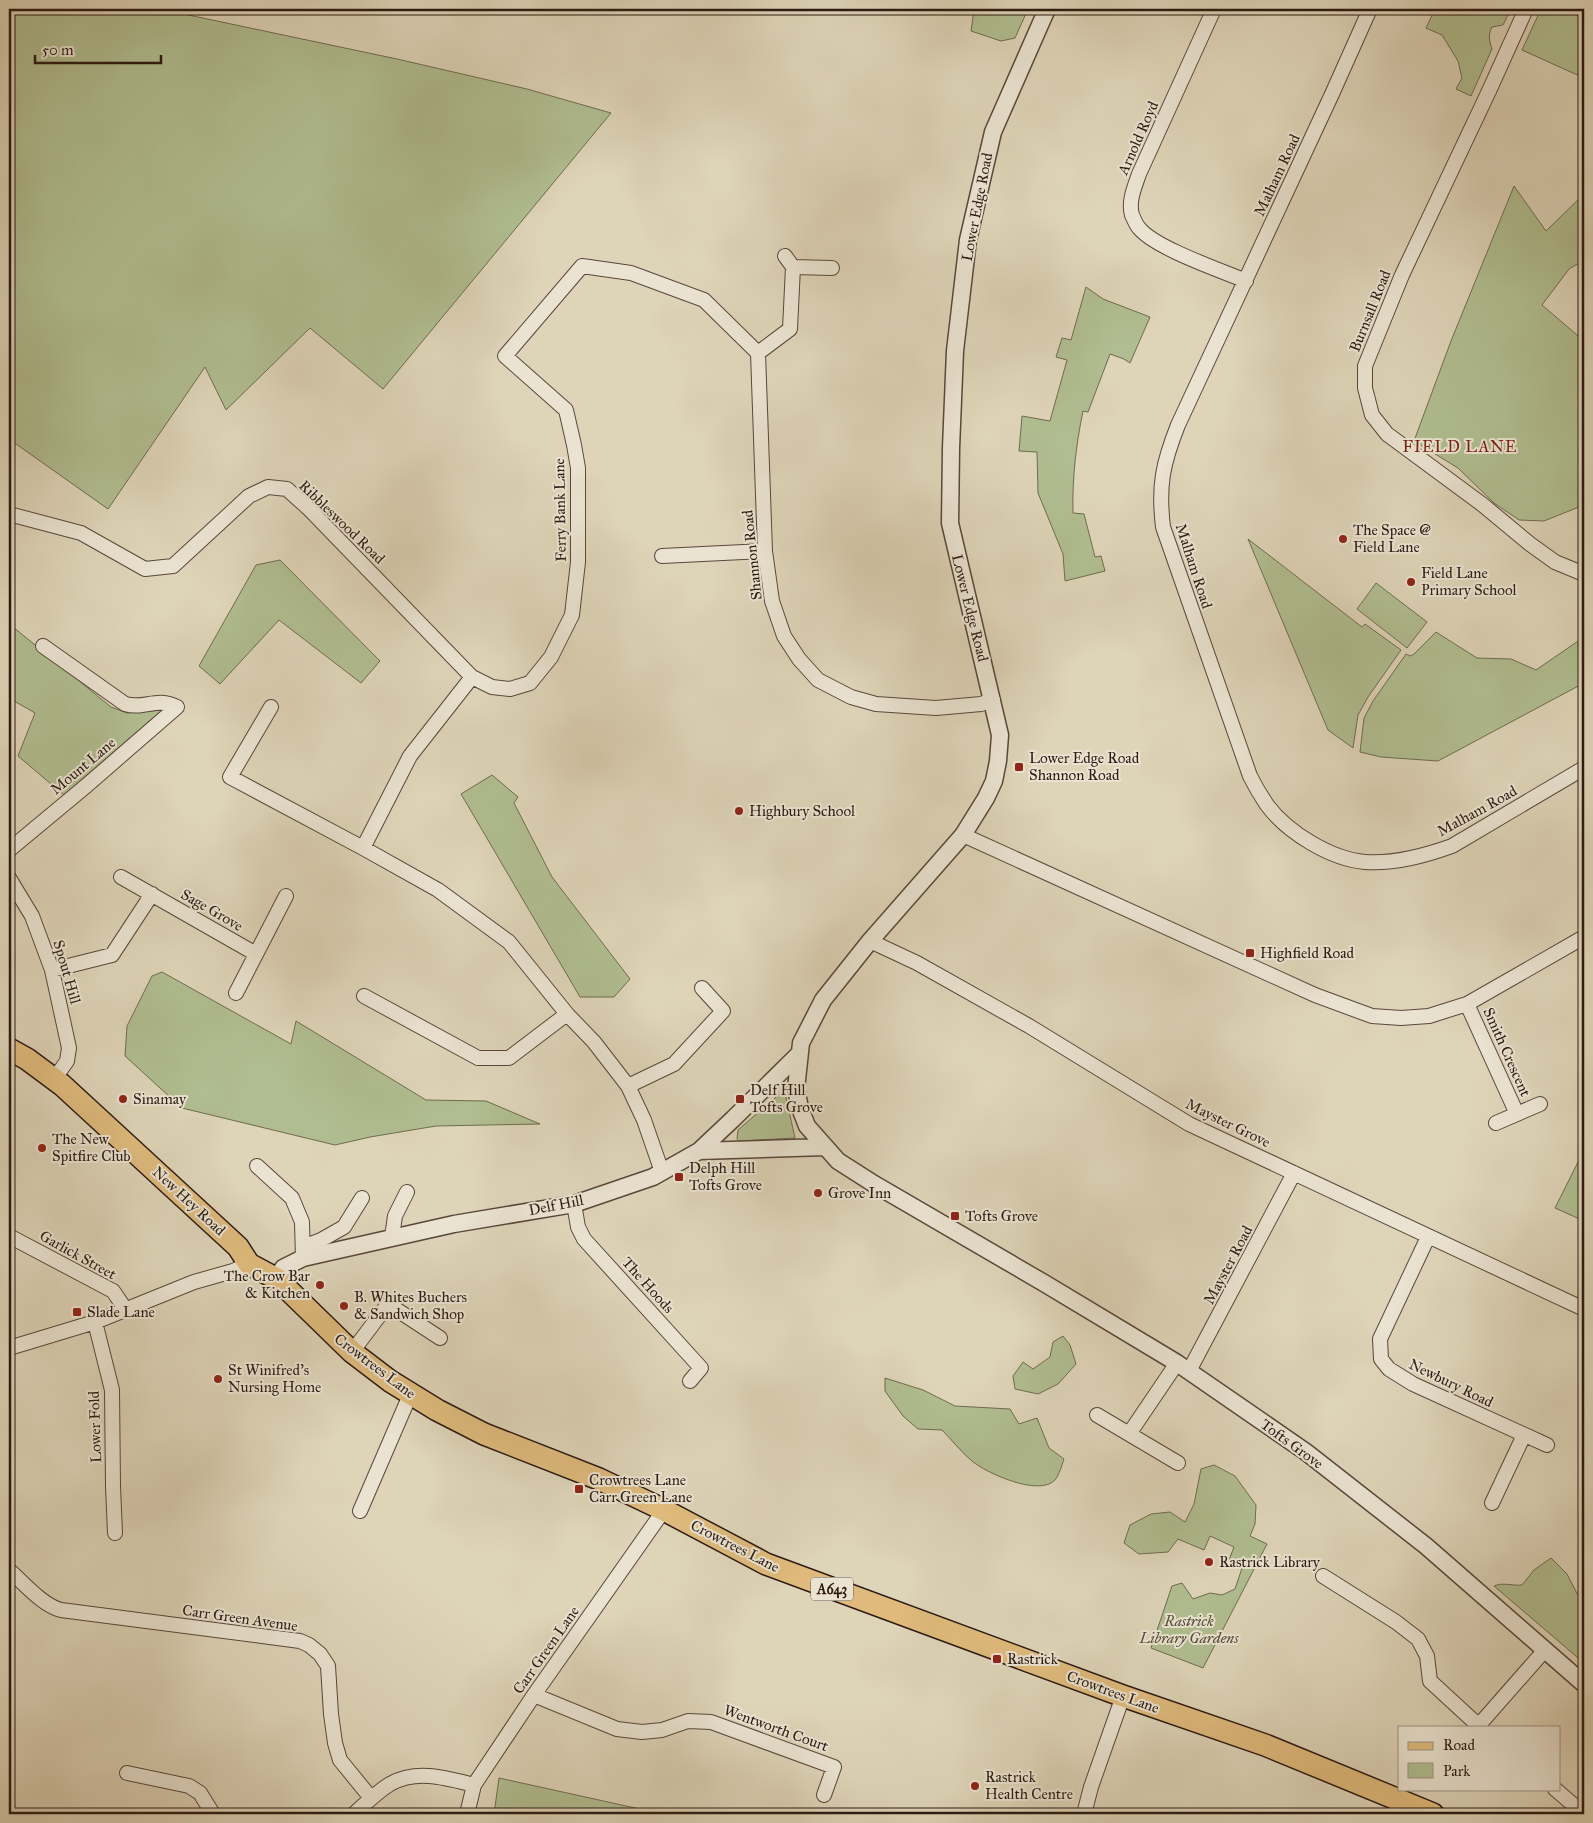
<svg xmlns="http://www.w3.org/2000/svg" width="1593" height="1823" font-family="'IM FELL Great Primer',serif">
	<rect width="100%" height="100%" fill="#ded4b8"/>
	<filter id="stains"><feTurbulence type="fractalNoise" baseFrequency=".004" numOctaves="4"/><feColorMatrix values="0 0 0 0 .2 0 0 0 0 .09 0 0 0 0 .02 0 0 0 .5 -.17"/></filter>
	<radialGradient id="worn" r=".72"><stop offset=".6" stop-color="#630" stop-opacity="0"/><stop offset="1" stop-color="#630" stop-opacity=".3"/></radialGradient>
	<!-- green -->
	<path fill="#b0bd90" stroke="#6e6c51" d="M9,9H160L397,59L527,89L611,113L383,389L310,328L226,410L205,367L108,509L9,439Z
		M974,9H1028L1015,38L1001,41L971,31Z
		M1435,9H1511L1503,25L1492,27C1488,35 1489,40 1492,49L1471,96L1456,89L1462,78L1458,61L1442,35L1426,28Z
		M1541,9H1565L1584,17V78L1522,50Z
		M1514,186L1546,231L1584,194V260L1569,269L1542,305L1584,341V505L1544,521L1519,520L1494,503L1458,468L1414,441L1451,341Z
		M1086,287L1103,299L1150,317L1130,363L1124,359L1110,354L1088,412L1083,411C1076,445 1072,479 1073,513L1084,514L1095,557L1101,556L1105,571L1065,581L1063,554L1038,493L1037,452L1019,451L1022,416L1050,421L1067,360L1056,357L1062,338L1071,340Z
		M1248,539L1362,627L1365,624L1401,650L1368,697L1358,715L1353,748L1328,730Z
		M280,560L380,661L361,683L279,620L220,684L199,666L256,565Z
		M1376,583L1427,622L1407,648L1357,609Z
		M13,627L111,707L127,713L162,710L64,795L18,756L35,713L9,698V633Z
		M1436,632L1477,658L1511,659L1536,670L1584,637V683L1438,761L1381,757L1360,752L1364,718L1373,701L1406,654L1410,656L1414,654Z
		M492,775L518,797L514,803L552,877L630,979L614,997H580L461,794Z
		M162,972L291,1044L296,1021L426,1100L486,1101L540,1124L436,1126L370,1137L335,1145L182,1108L125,1056L127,1026L152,976Z
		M782,1092L785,1093L795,1138L739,1141L737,1139L738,1130Z
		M1584,1150V1221L1555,1208Z
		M1063,1336L1070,1345L1076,1364L1058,1384L1038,1394L1015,1389L1013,1376L1023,1362L1033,1369L1050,1357L1053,1342Z
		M885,1378L923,1390L955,1406L1010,1409L1019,1424L1037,1418L1049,1448L1064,1459C1062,1465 1059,1475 1055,1480C1039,1497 986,1473 972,1461C961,1452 952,1440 942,1430L918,1429L903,1416L885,1391Z
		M1214,1465L1235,1476L1256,1505L1255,1524L1250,1536L1267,1544L1203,1668L1151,1648L1172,1586L1182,1583L1193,1599L1210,1593L1222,1595L1235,1589L1243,1565L1229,1560L1234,1547L1210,1536L1204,1550L1178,1539L1168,1552L1139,1554L1124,1543L1130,1525L1151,1514L1170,1512L1185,1522L1194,1504L1201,1469Z
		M1551,1558L1567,1574L1584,1607V1663L1494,1586C1503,1582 1512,1586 1522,1585L1534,1570Z
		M499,1778L658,1813L657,1814H494Z"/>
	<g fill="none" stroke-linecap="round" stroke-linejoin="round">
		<!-- minor casing -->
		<g stroke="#58483c" stroke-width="16">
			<path id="minor" d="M1214,9L1139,174C1135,186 1128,201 1132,215C1134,219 1136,225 1139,228C1155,248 1220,270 1246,281
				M1370,9L1332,94L1178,425C1163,463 1158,485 1163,527L1250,776C1255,786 1261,796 1267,805C1288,833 1331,859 1365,862C1395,864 1424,856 1452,846L1584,768
				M1526,9L1489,91L1402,275L1365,366V388L1372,415L1387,434L1483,505L1530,544L1555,562L1584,574
				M785,256L793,267L832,268
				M758,353L765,551L772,601L784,636L799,659L818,680L851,697L876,704L936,708L981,704L993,700
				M758,353L790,329L793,267
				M9,514L81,533L145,569L173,566L249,496L268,487L287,489L308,508L472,677L492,687L510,689L530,683L551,657L572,615L578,562V468L574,445L566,410L505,356L582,266L631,273L704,300L758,353
				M662,556L765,551
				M271,707L230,777L363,848L438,890L509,942L567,1014L594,1042L628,1086L644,1120L662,1172
				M963,835L1315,995L1372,1016L1401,1018L1429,1016L1467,1004L1584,937
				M363,848L410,756L472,677
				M9,850L86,786L177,707C156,696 145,710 125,704L43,646
				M121,877L256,954
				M9,878L32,916L52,970L69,1048L67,1061L55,1078
				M870,941L917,963L1029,1026L1189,1124L1584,1309
				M52,970L112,955L152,894
				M236,993L286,896
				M364,996L478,1058H509L567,1014
				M1467,1004L1517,1114
				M628,1086L674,1064L723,1011L702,988
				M1496,1123L1540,1104
				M257,1166L292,1198L302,1222L303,1258
				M574,1204L578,1227L584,1239L701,1368L690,1381
				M9,1236L113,1291L126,1310
				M392,1237L395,1216L407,1192
				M1428,1237L1380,1339L1381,1359L1389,1369L1413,1384L1547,1445
				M303,1247L321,1240L344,1227L362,1198
				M95,1322L112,1390L113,1486L115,1533
				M9,1348L95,1322L194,1282L233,1271L249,1264
				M352,1352L388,1304L440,1338
				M1189,1371L1294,1173
				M1097,1415L1178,1463
				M1129,1434L1177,1363
				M1492,1503L1524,1435
				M360,1511L410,1395
				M9,1570C24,1583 42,1605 61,1610L300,1641L309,1645L320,1654L328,1666L331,1714L335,1743L340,1760L371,1798
				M1323,1576L1396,1622L1418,1639L1427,1656L1430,1681L1480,1727
				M534,1695L617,1729L642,1732L662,1730L688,1721L711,1722L834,1767L824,1795
				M1479,1725L1544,1651
				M127,1773L189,1786L200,1793L213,1814
				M1555,1789L1584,1814
				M354,1814C365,1804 377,1792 390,1784C417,1769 446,1778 474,1785
				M467,1814L474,1785L534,1695L664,1510
				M1084,1814L1091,1787L1123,1696"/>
		</g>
		<!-- tertiary casing -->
		<g stroke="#58483c" stroke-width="19">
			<path id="tertiary" d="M1047,9L993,132L968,240L955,351L951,448L950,523L1000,735L998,761L994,781L986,798L963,835L870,941L823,1000L801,1043L796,1089L800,1108L807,1126L838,1161L874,1184L1044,1283L1177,1363L1306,1452L1426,1546L1584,1684
				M699,1151L825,1147
				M277,1279L283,1268L303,1258L454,1224L574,1204L653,1177L699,1151L733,1119L799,1054"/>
		</g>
		<!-- primary casing -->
		<g stroke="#2b1a12" stroke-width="24">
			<path id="primary" d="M9,1049L27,1059L62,1085L238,1247L249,1264L277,1279L352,1352L390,1381L437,1410L484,1434L599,1479L664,1510L766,1564L1123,1696L1265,1745L1433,1814"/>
		</g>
		<!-- minor -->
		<use href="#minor" stroke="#eae3d1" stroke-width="14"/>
		<!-- tertiary -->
		<use href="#tertiary" stroke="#eae3d1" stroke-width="16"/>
		<!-- primary -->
		<use href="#primary" stroke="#dfba7c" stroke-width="21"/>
	</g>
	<!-- markers -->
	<g fill="#8f2418" stroke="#eae3d1" stroke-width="2">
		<circle cx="1343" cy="539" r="5"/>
		<circle cx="1411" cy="582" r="5"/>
		<rect x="1014" y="762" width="10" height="10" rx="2.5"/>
		<circle cx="739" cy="811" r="5"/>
		<rect x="1245" y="948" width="10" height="10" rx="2.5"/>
		<circle cx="123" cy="1099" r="5"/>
		<rect x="735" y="1094" width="10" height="10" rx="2.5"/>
		<circle cx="42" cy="1148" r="5"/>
		<rect x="674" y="1172" width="10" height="10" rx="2.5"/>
		<circle cx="818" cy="1193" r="5"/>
		<rect x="950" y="1211" width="10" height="10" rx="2.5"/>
		<circle cx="320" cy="1285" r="5"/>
		<circle cx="344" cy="1306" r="5"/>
		<rect x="72" y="1307" width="10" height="10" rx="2.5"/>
		<circle cx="218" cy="1379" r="5"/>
		<rect x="574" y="1484" width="10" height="10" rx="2.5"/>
		<circle cx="1209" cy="1562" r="5"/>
		<rect x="992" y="1654" width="10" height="10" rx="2.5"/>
		<circle cx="975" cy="1786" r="5"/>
	</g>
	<g text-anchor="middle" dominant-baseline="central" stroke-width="4" stroke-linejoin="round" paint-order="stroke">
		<!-- shield labels -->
		<rect fill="#eae3d1" stroke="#64564b" stroke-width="1" x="811" y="1577.5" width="42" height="23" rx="4"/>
		<g font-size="14" font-weight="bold" fill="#2b1a12">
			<text x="832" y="1589">A643</text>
		</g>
		<!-- street labels -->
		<g font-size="15" fill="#2b1a12" stroke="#eae3d1">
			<text transform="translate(1138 138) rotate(-66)">Arnold Royd</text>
			<text transform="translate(1277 175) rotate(-65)">Malham Road</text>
			<text transform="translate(977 207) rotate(-79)">Lower Edge Road</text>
			<text transform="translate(1370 311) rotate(-68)">Burnsall Road</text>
			<text transform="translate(560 510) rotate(-91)">Ferry Bank Lane</text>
			<text transform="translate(342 522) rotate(44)">Ribbleswood Road</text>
			<text transform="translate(752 555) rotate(-96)">Shannon Road</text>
			<text transform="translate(1194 566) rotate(72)">Malham Road</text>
			<text transform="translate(970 608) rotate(76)">Lower Edge Road</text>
			<text transform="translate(83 766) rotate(-40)">Mount Lane</text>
			<text transform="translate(1477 811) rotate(-29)">Malham Road</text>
			<text transform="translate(212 910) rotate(30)">Sage Grove</text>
			<text transform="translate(67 972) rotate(74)">Spout Hill</text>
			<text transform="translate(1507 1052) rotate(66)">Smith Crescent</text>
			<text transform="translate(1228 1123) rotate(26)">Mayster Grove</text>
			<text transform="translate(189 1201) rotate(43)">New Hey Road</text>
			<text transform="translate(556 1205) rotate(-11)">Delf Hill</text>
			<text transform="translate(78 1255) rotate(29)">Garlick Street</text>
			<text transform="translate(1228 1265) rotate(-62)">Mayster Road</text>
			<text transform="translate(648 1285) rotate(48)">The Hoods</text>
			<text transform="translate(375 1366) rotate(37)">Crowtrees Lane</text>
			<text transform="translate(1451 1383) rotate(26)">Newbury Road</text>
			<text transform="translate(95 1427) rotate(-92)">Lower Fold</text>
			<text transform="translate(1292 1444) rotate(36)">Tofts Grove</text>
			<text transform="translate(735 1546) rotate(27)">Crowtrees Lane</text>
			<text transform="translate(240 1618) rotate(8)">Carr Green Avenue</text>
			<text transform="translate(546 1650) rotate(-55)">Carr Green Lane</text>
			<text transform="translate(1113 1692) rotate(20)">Crowtrees Lane</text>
			<text transform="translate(776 1728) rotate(20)">Wentworth Court</text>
		</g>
		<!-- poi labels -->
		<g font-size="15" fill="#2b1a12" stroke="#eae3d1" text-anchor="start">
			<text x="1353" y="530">The Space @<tspan x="1353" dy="17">Field Lane</tspan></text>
			<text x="1421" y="573">Field Lane<tspan x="1421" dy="17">Primary School</tspan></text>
			<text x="1029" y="758">Lower Edge Road<tspan x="1029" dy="17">Shannon Road</tspan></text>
			<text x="749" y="811">Highbury School</text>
			<text x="1260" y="953">Highfield Road</text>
			<text x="750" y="1090">Delf Hill<tspan x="750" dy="17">Tofts Grove</tspan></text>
			<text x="133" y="1099">Sinamay</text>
			<text x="52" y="1139">The New<tspan x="52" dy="17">Spitfire Club</tspan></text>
			<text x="689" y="1168">Delph Hill<tspan x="689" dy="17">Tofts Grove</tspan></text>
			<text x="828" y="1193">Grove Inn</text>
			<text x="965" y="1216">Tofts Grove</text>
			<text x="310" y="1276" text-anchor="end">The Crow Bar<tspan x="310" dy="17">&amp; Kitchen</tspan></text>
			<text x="354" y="1297">B. Whites Buchers<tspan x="354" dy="17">&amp; Sandwich Shop</tspan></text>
			<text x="87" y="1312">Slade Lane</text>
			<text x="228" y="1370">St Winifred's<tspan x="228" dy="17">Nursing Home</tspan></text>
			<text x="589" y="1480">Crowtrees Lane<tspan x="589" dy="17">Carr Green Lane</tspan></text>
			<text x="1219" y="1562">Rastrick Library</text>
			<text x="1007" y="1659">Rastrick</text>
			<text x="985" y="1777">Rastrick<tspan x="985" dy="17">Health Centre</tspan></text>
		</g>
		<!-- park labels -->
		<g font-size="15" font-style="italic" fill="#534b38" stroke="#eae3d1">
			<text x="1189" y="1621">Rastrick<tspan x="1189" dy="17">Library Gardens</tspan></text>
		</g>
		<!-- neighbourhood labels -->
		<g font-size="16" letter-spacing="1" fill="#7a1f14" stroke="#eae3d1">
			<text x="1460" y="446">FIELD LANE</text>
		</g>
	</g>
	<!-- margin -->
	<rect width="1593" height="1823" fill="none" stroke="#ded4b8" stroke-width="30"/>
	<rect x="10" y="10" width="1573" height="1803" fill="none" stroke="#2b1a12" stroke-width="2.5"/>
	<rect x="15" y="15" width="1563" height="1793" fill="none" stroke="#2b1a12"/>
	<!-- legend -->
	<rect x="1398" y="1726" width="162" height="65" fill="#eae3d1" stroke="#9e9385"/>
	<rect x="1408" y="1742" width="25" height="8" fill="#dfba7c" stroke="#9e9385"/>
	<text x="1443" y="1750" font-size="15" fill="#2b1a12">Road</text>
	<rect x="1408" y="1763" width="25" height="15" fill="#b0bd90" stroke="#9e9385"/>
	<text x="1443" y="1776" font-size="15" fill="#2b1a12">Park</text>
	<!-- scale -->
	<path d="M35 55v8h126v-8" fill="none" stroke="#2b1a12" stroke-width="2.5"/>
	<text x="42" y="55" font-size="15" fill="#2b1a12" stroke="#eae3d1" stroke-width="4" paint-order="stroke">50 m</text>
	<rect width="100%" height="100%" filter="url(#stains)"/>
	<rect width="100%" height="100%" fill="url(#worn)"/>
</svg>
